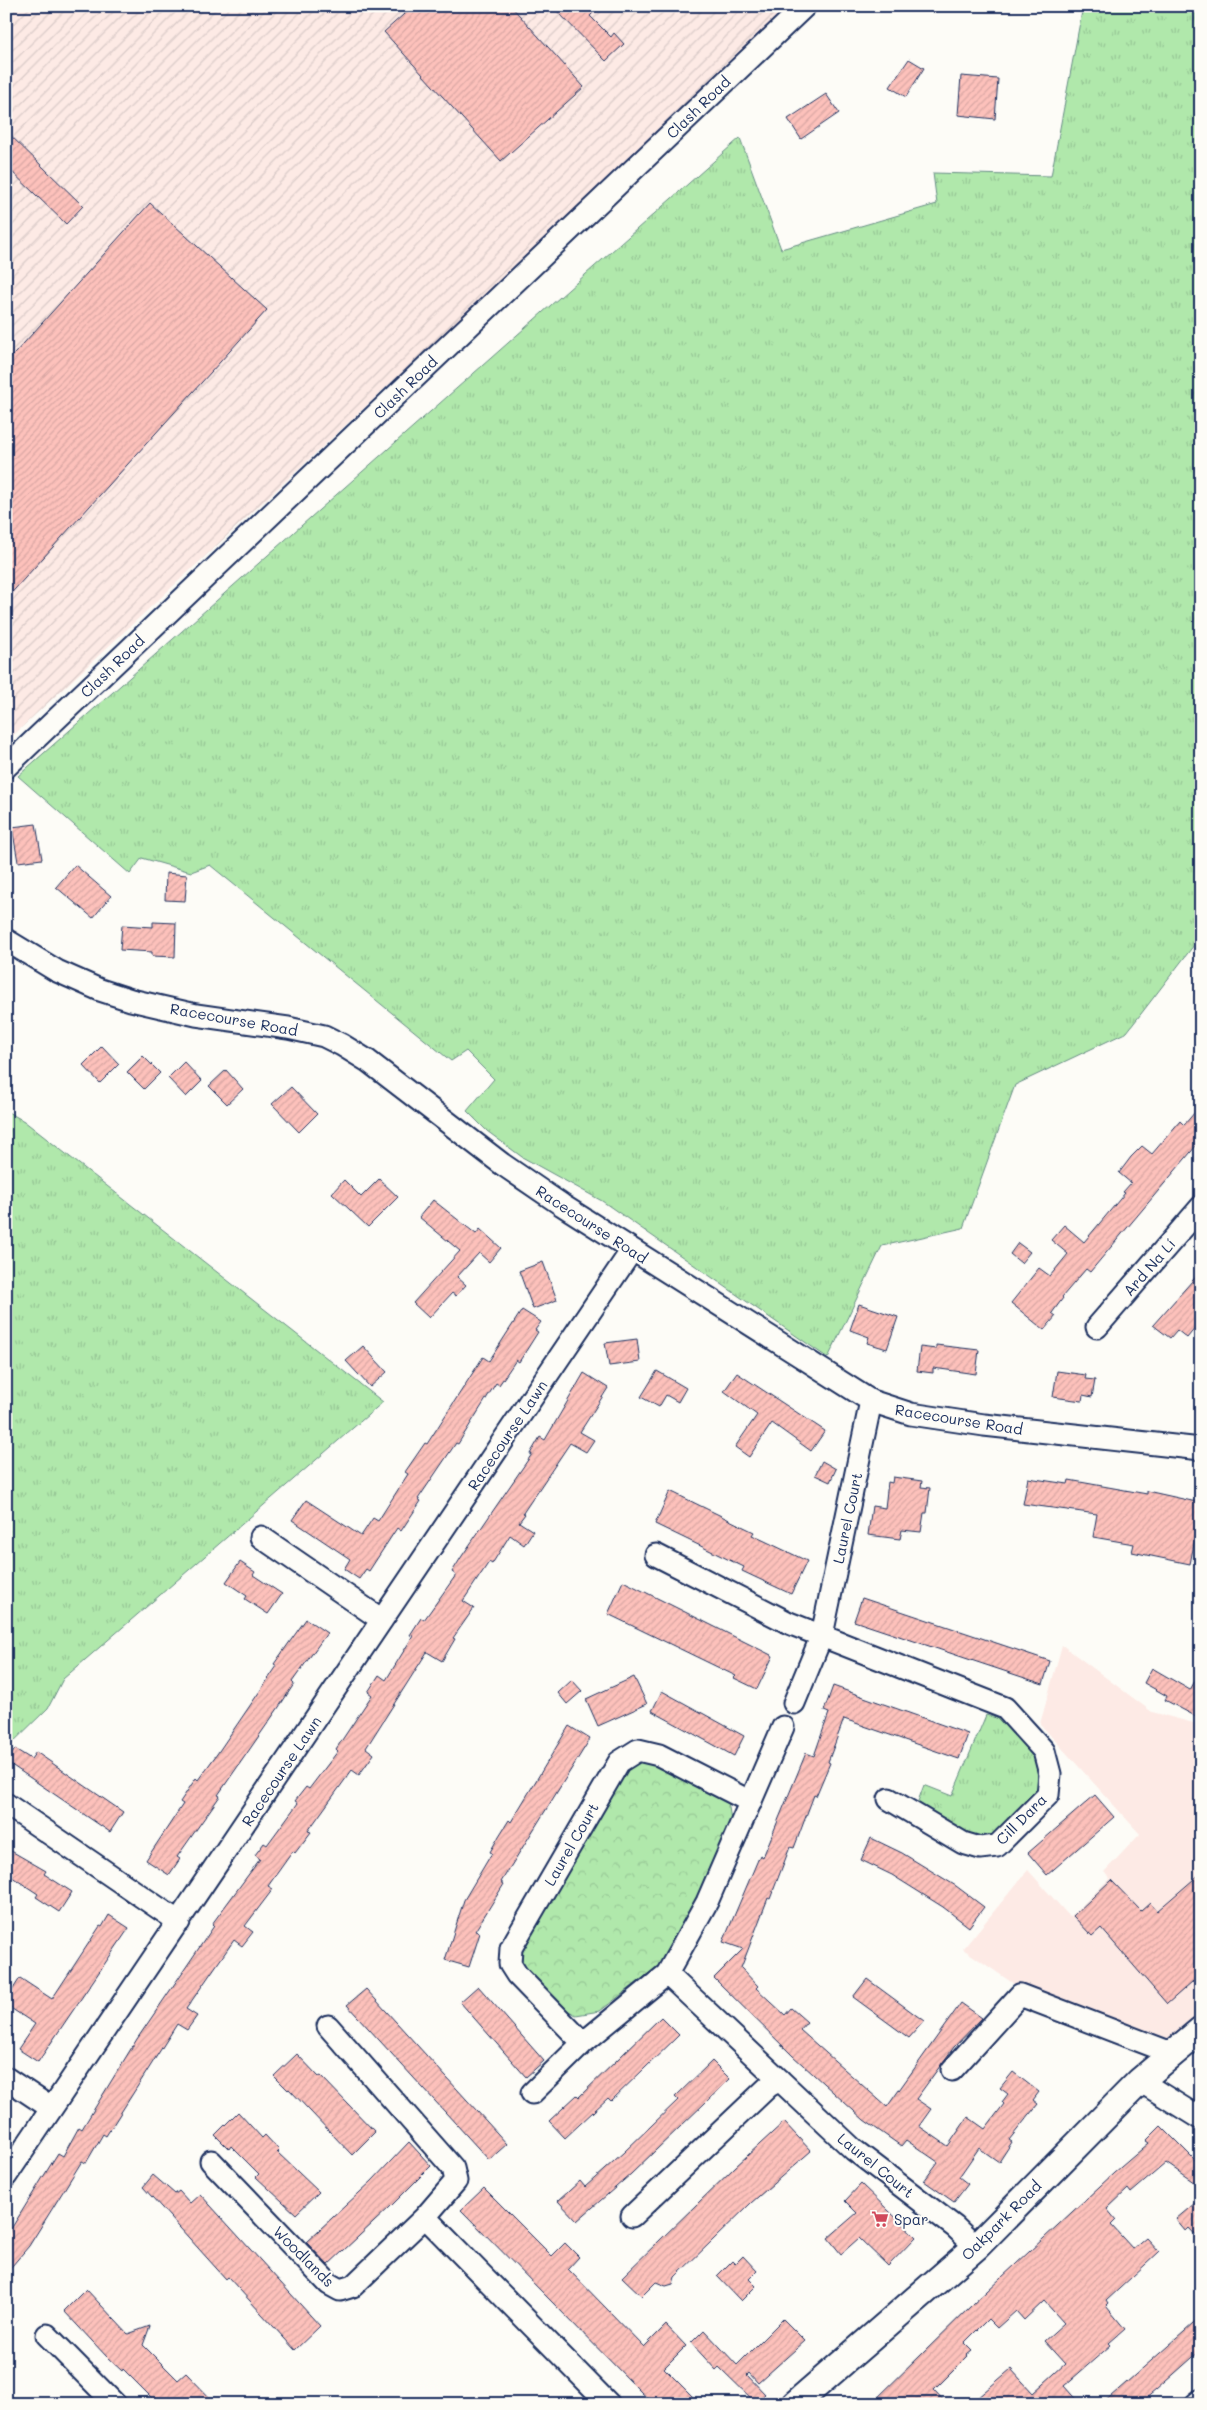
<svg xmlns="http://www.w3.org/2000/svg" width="1207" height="2410" font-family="Mali,sans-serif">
	<defs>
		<pattern id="industrial-furrows" width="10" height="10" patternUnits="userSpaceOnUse" patternTransform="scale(1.25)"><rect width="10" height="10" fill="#fdeae5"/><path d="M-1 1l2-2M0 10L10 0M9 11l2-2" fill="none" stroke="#d8c9c7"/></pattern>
		<pattern id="grass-tufts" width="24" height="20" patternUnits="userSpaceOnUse" patternTransform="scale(1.25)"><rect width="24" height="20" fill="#b0e8ab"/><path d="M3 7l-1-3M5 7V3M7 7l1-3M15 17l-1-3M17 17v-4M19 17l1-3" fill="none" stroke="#97c796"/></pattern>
		<pattern id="park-crowns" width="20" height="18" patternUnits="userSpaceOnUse" patternTransform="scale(1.25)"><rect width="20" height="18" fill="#b0e8ab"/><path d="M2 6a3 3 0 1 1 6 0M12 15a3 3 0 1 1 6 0" fill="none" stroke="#97c796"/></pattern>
		<pattern id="building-hatch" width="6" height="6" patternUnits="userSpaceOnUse" patternTransform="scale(1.25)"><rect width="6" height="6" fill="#fdc1bb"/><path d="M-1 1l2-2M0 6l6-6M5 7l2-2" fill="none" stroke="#d8a6a3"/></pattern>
	</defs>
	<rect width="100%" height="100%" fill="#fdfcf7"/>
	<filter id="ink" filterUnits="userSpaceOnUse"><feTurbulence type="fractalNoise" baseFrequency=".02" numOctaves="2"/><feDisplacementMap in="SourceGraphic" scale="10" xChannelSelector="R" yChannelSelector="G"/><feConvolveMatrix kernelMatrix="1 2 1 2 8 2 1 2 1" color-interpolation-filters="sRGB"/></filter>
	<g filter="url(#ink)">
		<!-- built -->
		<path fill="#fdeae5" d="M1062,1645L1152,1712L1201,1725V2014L1167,2044L1014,1984L963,1949L1028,1870L1070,1917L1110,1878L1104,1872L1140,1834L1040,1724Z"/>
		<!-- industrial -->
		<path fill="url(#industrial-furrows)" d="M6,6H795L6,742Z"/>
		<!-- grass -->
		<path fill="url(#grass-tufts)" stroke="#668c84" d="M1083,6H1201V936L1127,1032L1015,1085L963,1228L882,1246L828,1358L602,1201L522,1157L487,1131L467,1111L494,1079L466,1051L451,1061L210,865L191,872L142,858L130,874L18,776L740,138L781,249L937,204L933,173L1051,176Z
			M6,1111L24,1121L383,1402L63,1679L48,1708L6,1749Z
			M986,1715L1003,1720L1033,1754L1041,1775L1034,1798L989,1839L977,1842L917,1804L924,1785L952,1796Z"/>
		<!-- park -->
		<path fill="url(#park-crowns)" stroke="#668c84" d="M643,1759L728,1801L731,1820L697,1907L668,1959L600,2011L576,2015L558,2005L517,1960L526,1937L611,1788L628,1770Z"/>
		<!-- building -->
		<path fill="url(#building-hatch)" stroke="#1b2f5e" d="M413,6H511L584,87L501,161L384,32Z
			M552,6H600L590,16L611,37L614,33L624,44L606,61Z
			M909,59L924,68L906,97L890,87Z
			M961,76L998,79L995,119L958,115Z
			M826,94L839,113L801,139L788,119Z
			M6,131L83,206L66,224L6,166Z
			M150,203L267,310L6,599V363Z
			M36,824L42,859L18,862L12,827Z
			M75,865L111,896L93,918L56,887Z
			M166,873L187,875L185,901L165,900Z
			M153,922L176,923L175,957L152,956V952L120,950L122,925L153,927Z
			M102,1046L119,1064L100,1083L83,1065Z
			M143,1056L160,1073L144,1089L127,1072Z
			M184,1062L202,1081L186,1097L168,1078Z
			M226,1070L243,1089L227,1104L209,1086Z
			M291,1087L317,1114L299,1132L272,1104Z
			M1201,1105V1140L1090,1272L1086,1269L1062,1297L1063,1298L1052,1313L1056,1316L1044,1330L1011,1303L1039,1268L1050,1276L1068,1254L1051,1240L1064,1225L1084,1242L1125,1193L1123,1192L1131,1183L1119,1173L1131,1157L1142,1146L1152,1154L1180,1121L1184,1125Z
			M379,1179L398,1197L368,1227L332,1193L344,1180L361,1197Z
			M433,1200L476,1234L480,1229L501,1248L489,1262L479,1253L457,1277L466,1285L456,1296L452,1293L429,1318L413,1303L460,1251L419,1217Z
			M1018,1243L1030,1252L1021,1263L1010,1254Z
			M543,1262L557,1300L533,1309L519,1271Z
			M1201,1271V1321L1187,1338L1177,1330L1170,1338L1153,1325Z
			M859,1304L898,1317L887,1349L867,1343L869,1337L850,1330Z
			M522,1310L541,1322L535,1330L538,1332L519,1362L516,1360L499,1385L496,1383L458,1444L456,1443L418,1499L421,1501L401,1531L397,1528L369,1571L366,1569L359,1579L344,1569L350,1559L292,1520L306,1500L361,1536L373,1518L378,1521L408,1474L405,1472L425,1443L427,1444L483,1357L489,1361Z
			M637,1339L640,1362L609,1366L605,1343Z
			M936,1345L979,1350L976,1374L933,1368V1373L917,1371L920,1347L936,1349Z
			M363,1346L387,1372L370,1387L346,1361Z
			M657,1371L686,1388L678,1402L666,1395L659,1407L641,1397Z
			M1057,1371L1086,1375L1085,1379L1095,1380L1092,1397L1083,1395L1082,1401L1053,1397Z
			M584,1373L608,1388L580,1432L594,1440L586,1452L570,1443L523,1513L525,1514L519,1522L533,1531L524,1545L510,1535L492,1564L489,1562L463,1601L474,1608L453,1638L455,1639L442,1661L427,1652L366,1748L374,1754L359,1775L352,1770L308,1831L311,1832L295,1853L293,1851L268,1886L273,1889L245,1926L253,1932L242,1946L234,1940L186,2009L197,2016L187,2030L177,2024L106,2136L103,2134L86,2163L82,2161L29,2246L6,2273V2237L58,2153L63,2156L79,2127L82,2129L137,2039L214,1926L212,1924L260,1859L255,1855L264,1843L267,1845L298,1803L295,1801L306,1787L309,1789L338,1751L336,1749L372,1695L368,1692L379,1675L386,1680L413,1636L410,1635L421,1618L424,1620L456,1575L452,1572L462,1556L532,1454H530L540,1437L545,1440Z
			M737,1373L825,1431L811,1451L772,1423L749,1457L735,1447L757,1415L724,1391Z
			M822,1461L836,1469L830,1482L815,1475Z
			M893,1477L922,1481L921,1487L930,1488L927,1513H924L921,1532L902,1530L900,1539L868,1535L872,1506L885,1508L888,1482L892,1483Z
			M1028,1478L1068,1484L1069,1480L1147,1494V1491L1201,1503V1530L1197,1529L1190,1564L1132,1552L1134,1544L1093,1537L1097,1514L1023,1504Z
			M670,1491L754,1532L752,1535L807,1561L791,1594L742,1571L744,1567L655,1524Z
			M240,1562L255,1572L253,1575L282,1594L268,1614L245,1599L247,1596L226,1582Z
			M623,1581L773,1656L757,1689L734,1678L736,1676L608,1614Z
			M862,1598L1050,1661L1043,1684L854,1621Z
			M306,1619L327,1633L292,1682L294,1684L279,1707L218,1795L220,1796L177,1857L180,1859L169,1875L146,1860L183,1804L180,1802L196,1778L198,1780L217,1754L277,1666L274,1664Z
			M1152,1668L1190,1690L1201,1670V1705L1195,1716L1165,1700L1167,1696L1144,1683Z
			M634,1677L647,1704L598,1726L586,1699Z
			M572,1680L582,1691L567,1704L558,1693Z
			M833,1686L968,1734L959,1759L844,1719L828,1762L830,1763L816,1796L814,1795L794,1848L790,1847L770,1899L768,1898L741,1968L758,1986L756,1988L785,2015L791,2008L807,2022L800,2030L887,2107L961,2003L982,2018L954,2047L916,2099L931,2109L919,2126L948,2146L968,2117L985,2129L1004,2104L1002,2102L1008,2094L1000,2088L1013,2072L1039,2092L1033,2100L1038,2104L1009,2140L1012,2142L999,2162L979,2148L959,2177L968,2184L954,2202L924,2181L938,2162L906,2140L901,2146L864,2120L793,2056L714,1978L743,1949L723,1942L760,1855L763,1857L806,1753L814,1756L829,1713L824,1711Z
			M662,1691L744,1736L734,1756L652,1711Z
			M569,1726L590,1739L501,1882L504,1884L475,1931L480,1933L469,1967L445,1960L464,1900L492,1853L490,1852L499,1836L509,1820L511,1822Z
			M15,1749L31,1759L36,1752L123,1812L110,1832L7,1762Z
			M1095,1795L1114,1817L1047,1875L1028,1853Z
			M871,1838L902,1853L956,1886L984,1907L969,1927L943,1907L892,1875L861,1860Z
			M6,1848L46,1871L44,1874L72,1892L59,1912L36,1897L38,1894L6,1873Z
			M1201,1873V1974L1167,2004L1101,1928L1092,1936L1073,1916L1111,1880L1141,1911L1150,1903L1157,1911Z
			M109,1915L129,1928L38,2062L18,2049L35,2024L6,2005V2000L20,1978L52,1999L100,1926L102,1927Z
			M867,1979L924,2021L909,2038L853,1997Z
			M478,1986L544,2061L526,2077L460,2002Z
			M366,1989L507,2144L489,2160L347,2005Z
			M661,2017L679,2035L611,2101L608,2098L565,2138L549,2121L577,2095L579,2097Z
			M297,2054L319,2077L321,2076L375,2132L352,2155L289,2089L288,2090L274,2076Z
			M712,2061L730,2079L631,2174L577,2221L558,2201L580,2181L585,2187L624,2152L678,2100L675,2097Z
			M238,2112L262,2138L265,2135L279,2150L277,2152L319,2192L296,2214L256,2177L259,2174L231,2146L229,2149L215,2135Z
			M784,2122L811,2151L751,2203L675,2277L673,2284L666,2286L656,2282L642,2296L622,2277L735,2167Z
			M1161,2126L1201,2166V2187L1166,2163L1131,2193L1128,2189L1107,2209L1116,2220L1111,2225L1133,2249L1146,2238L1159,2252L1106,2301L1108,2304L1106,2306L1125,2329L1109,2343L1111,2345L1064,2386L1080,2404H970L1011,2369L1033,2393L1065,2364L1044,2341L1064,2323L1044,2301L1024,2320L1016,2311L997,2328L988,2319L964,2343L972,2351L967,2355L968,2356L934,2390L947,2404H871L973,2304L1114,2173L1149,2143L1146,2141Z
			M409,2142L431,2166L389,2208L328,2265L306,2242L372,2181Z
			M153,2175L175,2194L179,2191L190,2203L200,2194L320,2326L295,2350L228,2277L226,2279L143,2187Z
			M861,2184L916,2237L888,2266L859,2238L841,2254L828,2238L857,2213L845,2201Z
			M484,2188L552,2256L565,2243L579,2257L568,2269L644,2347L666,2325L686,2346L664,2368L700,2404H654L641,2392L461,2210Z
			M1201,2198V2241L1189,2228L1186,2231L1176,2219Z
			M743,2256L757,2271L749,2279L756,2286L741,2301L717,2276L732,2261L735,2264Z
			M86,2289L128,2334L150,2326L143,2345L178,2380L186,2373L216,2404H158L123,2369L122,2371L107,2357L64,2311Z
			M1201,2317V2350L1156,2390L1139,2404H1102Z
			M783,2319L805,2341L758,2383L749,2373L747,2375L765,2394L756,2403L719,2367L716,2370L691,2343L704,2330L737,2365Z"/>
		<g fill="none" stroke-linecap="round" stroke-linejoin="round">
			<!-- minor casing -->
			<g stroke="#1b2f5e" stroke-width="25">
				<path id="minor" d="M6,767L805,6
					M6,940L57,971L100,990L131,1000L196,1015L288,1028L324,1036L342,1045L368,1061L502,1164L562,1205L871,1401L911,1414L984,1425L1201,1449
					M1097,1327L1201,1207
					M261,1537L382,1620
					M656,1555L789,1623L1005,1708L1044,1751L1050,1774L1048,1795L997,1846L980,1848L963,1843L889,1799
					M794,1703L822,1635L871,1401
					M6,1804L179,1922
					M667,1974L854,2150L955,2227L976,2247
					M583,2043L517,1975L510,1964L511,1948L619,1762L638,1750L659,1755L751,1802
					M952,2070L1020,1995L1174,2054
					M6,2078L51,2108
					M1140,2081L1201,2119
					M532,2093L583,2043L667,1974L707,1902L783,1727
					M211,2161L329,2284L340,2290L353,2286L425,2217L456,2181L453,2168L328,2026
					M6,2176L632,1250
					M632,2216L769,2086L780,2080
					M425,2217L609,2404
					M47,2335L115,2404
					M1196,2404L1201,2400"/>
			</g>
			<!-- major casing -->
			<g stroke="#1b2f5e" stroke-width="30">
				<path id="major" d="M795,2404L976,2247L1140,2081L1201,2030"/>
			</g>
			<!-- minor -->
			<use href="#minor" stroke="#fdfcf7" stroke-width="21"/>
			<!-- major -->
			<use href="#major" stroke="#fdfcf7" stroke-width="26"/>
		</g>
	</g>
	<!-- icons -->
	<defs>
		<g id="supermarket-bare" transform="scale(1.35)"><path d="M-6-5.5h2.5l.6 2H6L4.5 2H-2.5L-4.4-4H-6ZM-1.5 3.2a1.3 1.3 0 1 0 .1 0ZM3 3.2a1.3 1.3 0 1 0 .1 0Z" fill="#d1495b" stroke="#fdfcf7" stroke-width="2.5" paint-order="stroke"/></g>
	</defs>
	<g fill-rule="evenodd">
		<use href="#supermarket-bare" x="880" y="2219"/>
	</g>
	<g text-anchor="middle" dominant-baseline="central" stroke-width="4" stroke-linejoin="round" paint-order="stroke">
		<!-- street labels -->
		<g font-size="15" fill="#1b2f5e" stroke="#fdfcf7">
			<text transform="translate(698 107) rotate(-44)">Clash Road</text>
			<text transform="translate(405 387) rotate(-44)">Clash Road</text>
			<text transform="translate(112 666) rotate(-44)">Clash Road</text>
			<text transform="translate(234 1019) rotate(10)">Racecourse Road</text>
			<text transform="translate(592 1224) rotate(33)">Racecourse Road</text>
			<text transform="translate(1149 1267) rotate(-49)">Ard Na Lí</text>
			<text transform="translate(959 1419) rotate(9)">Racecourse Road</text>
			<text transform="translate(507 1435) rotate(-56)">Racecourse Lawn</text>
			<text transform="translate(847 1518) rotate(-78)">Laurel Court</text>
			<text transform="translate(281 1771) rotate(-56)">Racecourse Lawn</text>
			<text transform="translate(1021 1819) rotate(-45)">Cill Dara</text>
			<text transform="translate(571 1844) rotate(-60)">Laurel Court</text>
			<text transform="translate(876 2165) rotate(39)">Laurel Court</text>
			<text transform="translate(1001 2220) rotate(-45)">Oakpark Road</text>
			<text transform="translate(304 2256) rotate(45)">Woodlands</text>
		</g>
		<!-- poi labels -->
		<g font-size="15" fill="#1b2f5e" stroke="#fdfcf7" text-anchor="start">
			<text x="894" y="2219">Spar</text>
		</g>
	</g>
	<!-- margin -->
	<rect width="1207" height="2410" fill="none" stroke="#fdfcf7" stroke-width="25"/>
	<rect x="12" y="12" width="1182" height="2385" fill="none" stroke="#1b2f5e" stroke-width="2" filter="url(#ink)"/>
</svg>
